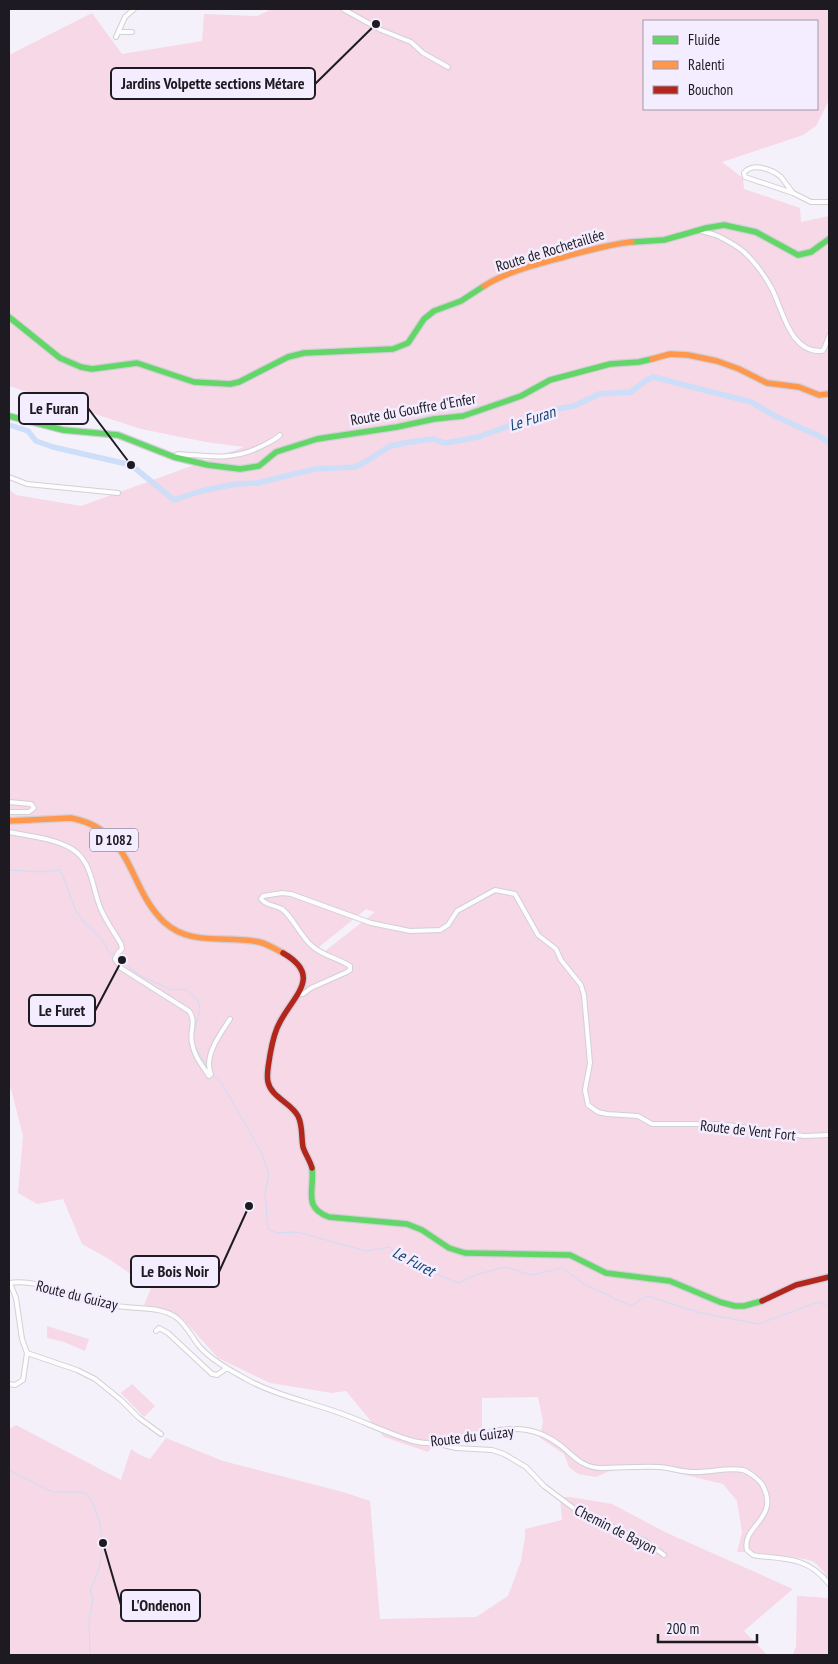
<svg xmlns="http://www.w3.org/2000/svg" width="838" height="1664" font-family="'PT Sans Narrow',sans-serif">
	<rect width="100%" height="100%" fill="#f5f1fb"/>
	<!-- green -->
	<path fill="#f6d8e6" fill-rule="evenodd" d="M272,9H829V100L816,126L803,135L722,162L743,178L744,189L800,208L801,222L829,216V1580C825,1573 820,1567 814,1562C805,1557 750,1551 737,1552L742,1532L737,1501L723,1484L660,1469L612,1470L596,1477L578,1474L569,1467L564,1454L540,1438L543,1421L538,1397L482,1398V1430L438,1440L428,1452L384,1437L346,1391L332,1393L270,1383L218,1358L182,1318L164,1309L144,1305L151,1288L109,1259L82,1244L63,1199L37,1204L18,1193L23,1136L11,1089L9,1088V489L16,495L81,506L244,447L206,442L141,429L9,386V55L92,13L122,54L202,41L204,14L257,16ZM644,21H817V109H644ZM366,909L375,912L325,951L319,947Z
		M47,1326L89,1339L85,1351L64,1342L47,1338Z
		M132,1384L155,1406L144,1417L121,1393Z
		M16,1425L121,1480L131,1449L138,1454L150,1459L166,1438L223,1461L343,1492L370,1501L380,1619L476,1617L508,1596L521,1561L525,1537V1529L562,1520L560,1497H570L612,1504L667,1533L793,1589L744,1631L767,1655H9V1429Z
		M797,1596L829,1598V1655H793L796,1646Z"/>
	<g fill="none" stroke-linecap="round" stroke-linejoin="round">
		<!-- stream -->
		<path stroke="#ccdef8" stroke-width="1" d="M9,870L41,872L60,870C68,884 70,901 78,914C86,928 104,936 108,951L141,976L172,990L178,989L187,990L198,1000L200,1010L194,1033
			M194,1044L209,1071
			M211,1074L221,1082L260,1150L269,1173L265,1193L268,1229L277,1233L297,1232L366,1251L389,1247L409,1263L459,1283L478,1274L506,1267L531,1275L562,1268L584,1284L631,1306L647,1296L701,1313L759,1324L818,1302L829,1307
			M9,1470L52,1492H77L87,1494C106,1523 107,1560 90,1590L93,1597L89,1622L90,1655"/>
		<!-- river -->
		<path stroke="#ccdef8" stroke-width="5.5" d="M9,425L28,431L36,441L53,447L131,465L174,500L201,491L236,484L257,483L315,469L355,467L367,461L390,446L410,442L433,439L445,443L478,437L531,418L547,411L574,406L599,394L631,392L645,381L653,377L751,402L775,416L821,437L829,443"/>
		<!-- street casing -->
		<g stroke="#d2cfd7" stroke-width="6">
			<path id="street" d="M343,9L381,30L411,42L423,53L448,67
				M118,32H132
				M116,37L125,17L134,9
				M793,193C789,188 785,182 781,177C772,169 752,162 744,173L745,177L793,193L811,202H829
				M699,230C705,233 712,233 718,236C726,240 737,246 744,252C754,261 766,277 772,289C783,311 790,353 822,351L824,349L829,336
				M174,457L178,454C208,456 231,461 260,447C267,443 274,441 280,435
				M9,477L27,484L118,493
				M9,802L31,804L34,808L29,812H9
				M9,832C29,836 54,838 72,849C92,861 92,887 100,907C105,920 114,932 121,944L122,949L118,953L115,959L121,968L189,1011C197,1022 189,1031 192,1043C194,1056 202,1065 209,1076L211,1074C203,1056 221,1033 230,1019
				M299,994H303L311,988L347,972L350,970V966C338,958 323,956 312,946C301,937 292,916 282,909C275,905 267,906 261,899L263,896L282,893L291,894L371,923L410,931L440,930L448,925L457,911L495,890L515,894L538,935L556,949L561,960L581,985L584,995L590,1063L585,1090L588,1105L598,1112L607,1114L638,1116L652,1124H720L804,1136L829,1135
				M9,1283C32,1279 55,1290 78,1297C93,1302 109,1306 126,1307C142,1309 163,1307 177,1318C186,1325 192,1337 199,1346C211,1360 230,1370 246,1379C273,1394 305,1401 334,1411C361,1420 386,1433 413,1441C451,1451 489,1423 527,1430C539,1432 551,1438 560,1445C573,1455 582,1468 601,1468C620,1468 639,1466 659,1467C672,1468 685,1473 698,1472C713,1472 728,1467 743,1470C749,1472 760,1480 763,1486C780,1519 741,1526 747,1550L753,1555L758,1556C788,1559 809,1558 829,1584
				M156,1331L159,1328L168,1333L212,1374L217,1375L227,1368
				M27,1353L77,1370L95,1379L121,1400L139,1418L161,1434
				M9,1384L15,1385L23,1380L27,1353L22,1339L16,1298L10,1283
				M439,1444L456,1448L492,1450L504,1454L526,1467L544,1486L580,1513L645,1541L664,1555"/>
		</g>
		<!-- fast casing -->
		<g stroke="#d2cfd7" stroke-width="8">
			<path id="fast" d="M632,242L664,240L706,228L724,225L756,232L798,255L811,252L829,239
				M9,317L60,358L81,367L92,369L137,363L194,382L230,384L239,382L288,357L304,353L393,349L408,343L424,319L434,311L461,301L484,286
				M9,416L63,430L118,435L174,457L208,465L240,469L259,466L276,452L317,439L397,427L434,419L463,416L521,396L550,380L610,364L639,362L652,359
				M312,1168C315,1190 302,1207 329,1217L407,1224L422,1230L449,1248L465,1253L570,1255L606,1273L670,1281L720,1302L735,1306H744L762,1301"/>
		</g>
		<!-- slow casing -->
		<g stroke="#d2cfd7" stroke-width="8">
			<path id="slow" d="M484,286C508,271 538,264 564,257C587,251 609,244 632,242
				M652,359L670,354L688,355L717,361L739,369L767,383L799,387L819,395L829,394
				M9,821L71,818C134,830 127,887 164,922C191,947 227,935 259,942C268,944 275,949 283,953"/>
		</g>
		<!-- jam casing -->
		<g stroke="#d2cfd7" stroke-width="8">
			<path id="jam" d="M283,953C323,976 294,995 280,1022C274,1032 272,1044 270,1055C269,1063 266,1074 268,1082C271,1097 291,1103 298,1116C303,1126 301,1136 303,1147C305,1154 310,1160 312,1168
				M762,1301L796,1285L829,1277"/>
		</g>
		<!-- street -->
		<use href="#street" stroke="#fefdfe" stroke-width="4"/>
		<!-- fast -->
		<use href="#fast" stroke="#63d668" stroke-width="5.5"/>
		<!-- slow -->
		<use href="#slow" stroke="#ff974d" stroke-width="5.5"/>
		<!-- jam -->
		<use href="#jam" stroke="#b3261e" stroke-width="5.5"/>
	</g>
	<g text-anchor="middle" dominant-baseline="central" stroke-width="5" stroke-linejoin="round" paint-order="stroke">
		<!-- shield labels -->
		<rect fill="#f4edff" stroke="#5e5964" stroke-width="1" x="90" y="828.5" width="48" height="23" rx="4"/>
		<g font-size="14" font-weight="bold" fill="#1d1a22">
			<text x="114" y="840">D 1082</text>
		</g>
		<!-- street labels -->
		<g font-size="15" fill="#1d1a22" stroke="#f4edff">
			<text transform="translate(550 250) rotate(-17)">Route de Rochetaillée</text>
			<text transform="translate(413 409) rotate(-10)">Route du Gouffre d'Enfer</text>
			<text transform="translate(748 1130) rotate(6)">Route de Vent Fort</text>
			<text transform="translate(77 1295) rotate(14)">Route du Guizay</text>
			<text transform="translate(472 1436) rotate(-7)">Route du Guizay</text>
			<text transform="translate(616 1529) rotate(27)">Chemin de Bayon</text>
		</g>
		<!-- water labels -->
		<g font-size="16" font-style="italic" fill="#154371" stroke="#f4edff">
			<text transform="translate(532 418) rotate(-18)">Le Furan</text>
			<text transform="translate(414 1261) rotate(28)">Le Furet</text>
		</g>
	</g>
	<!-- callouts -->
	<path fill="none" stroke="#1d1a22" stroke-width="2" d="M376 24L315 84M131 465L88 408M122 960L95 1011M249 1206L219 1272M103 1543L121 1605"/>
	<g fill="#1d1a22" stroke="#f4edff" stroke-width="2">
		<circle cx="376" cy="24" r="5"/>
		<circle cx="131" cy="465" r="5"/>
		<circle cx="122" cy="960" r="5"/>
		<circle cx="249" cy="1206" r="5"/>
		<circle cx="103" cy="1543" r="5"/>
	</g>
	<g fill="#f4edff" stroke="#1d1a22" stroke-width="2">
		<rect x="111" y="68" width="204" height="31" rx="5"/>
		<rect x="19" y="393" width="69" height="31" rx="5"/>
		<rect x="29" y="995" width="66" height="31" rx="5"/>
		<rect x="131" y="1256" width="88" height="31" rx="5"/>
		<rect x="121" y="1590" width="79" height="31" rx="5"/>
	</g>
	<g font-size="16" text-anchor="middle" font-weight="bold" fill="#1d1a22">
		<text x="213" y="89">Jardins Volpette sections Métare</text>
		<text x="54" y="414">Le Furan</text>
		<text x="62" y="1016">Le Furet</text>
		<text x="175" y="1277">Le Bois Noir</text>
		<text x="161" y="1611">L'Ondenon</text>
	</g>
	<!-- border -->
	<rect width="838" height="1664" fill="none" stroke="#1d1a22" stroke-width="20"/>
	<!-- legend -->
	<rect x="643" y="20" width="175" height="90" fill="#f4edff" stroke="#9e99a7"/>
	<rect x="653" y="36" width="25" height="8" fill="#63d668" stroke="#9e99a7"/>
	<text x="688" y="45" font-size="15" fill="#1d1a22">Fluide</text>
	<rect x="653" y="61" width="25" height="8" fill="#ff974d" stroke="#9e99a7"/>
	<text x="688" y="70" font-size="15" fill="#1d1a22">Ralenti</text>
	<rect x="653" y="86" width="25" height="8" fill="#b3261e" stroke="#9e99a7"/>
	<text x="688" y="95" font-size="15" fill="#1d1a22">Bouchon</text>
	<!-- scale -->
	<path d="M658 1634v8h99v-8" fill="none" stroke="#1d1a22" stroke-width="2.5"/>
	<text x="666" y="1634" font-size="15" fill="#1d1a22" stroke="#f4edff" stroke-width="4" paint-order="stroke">200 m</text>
</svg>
